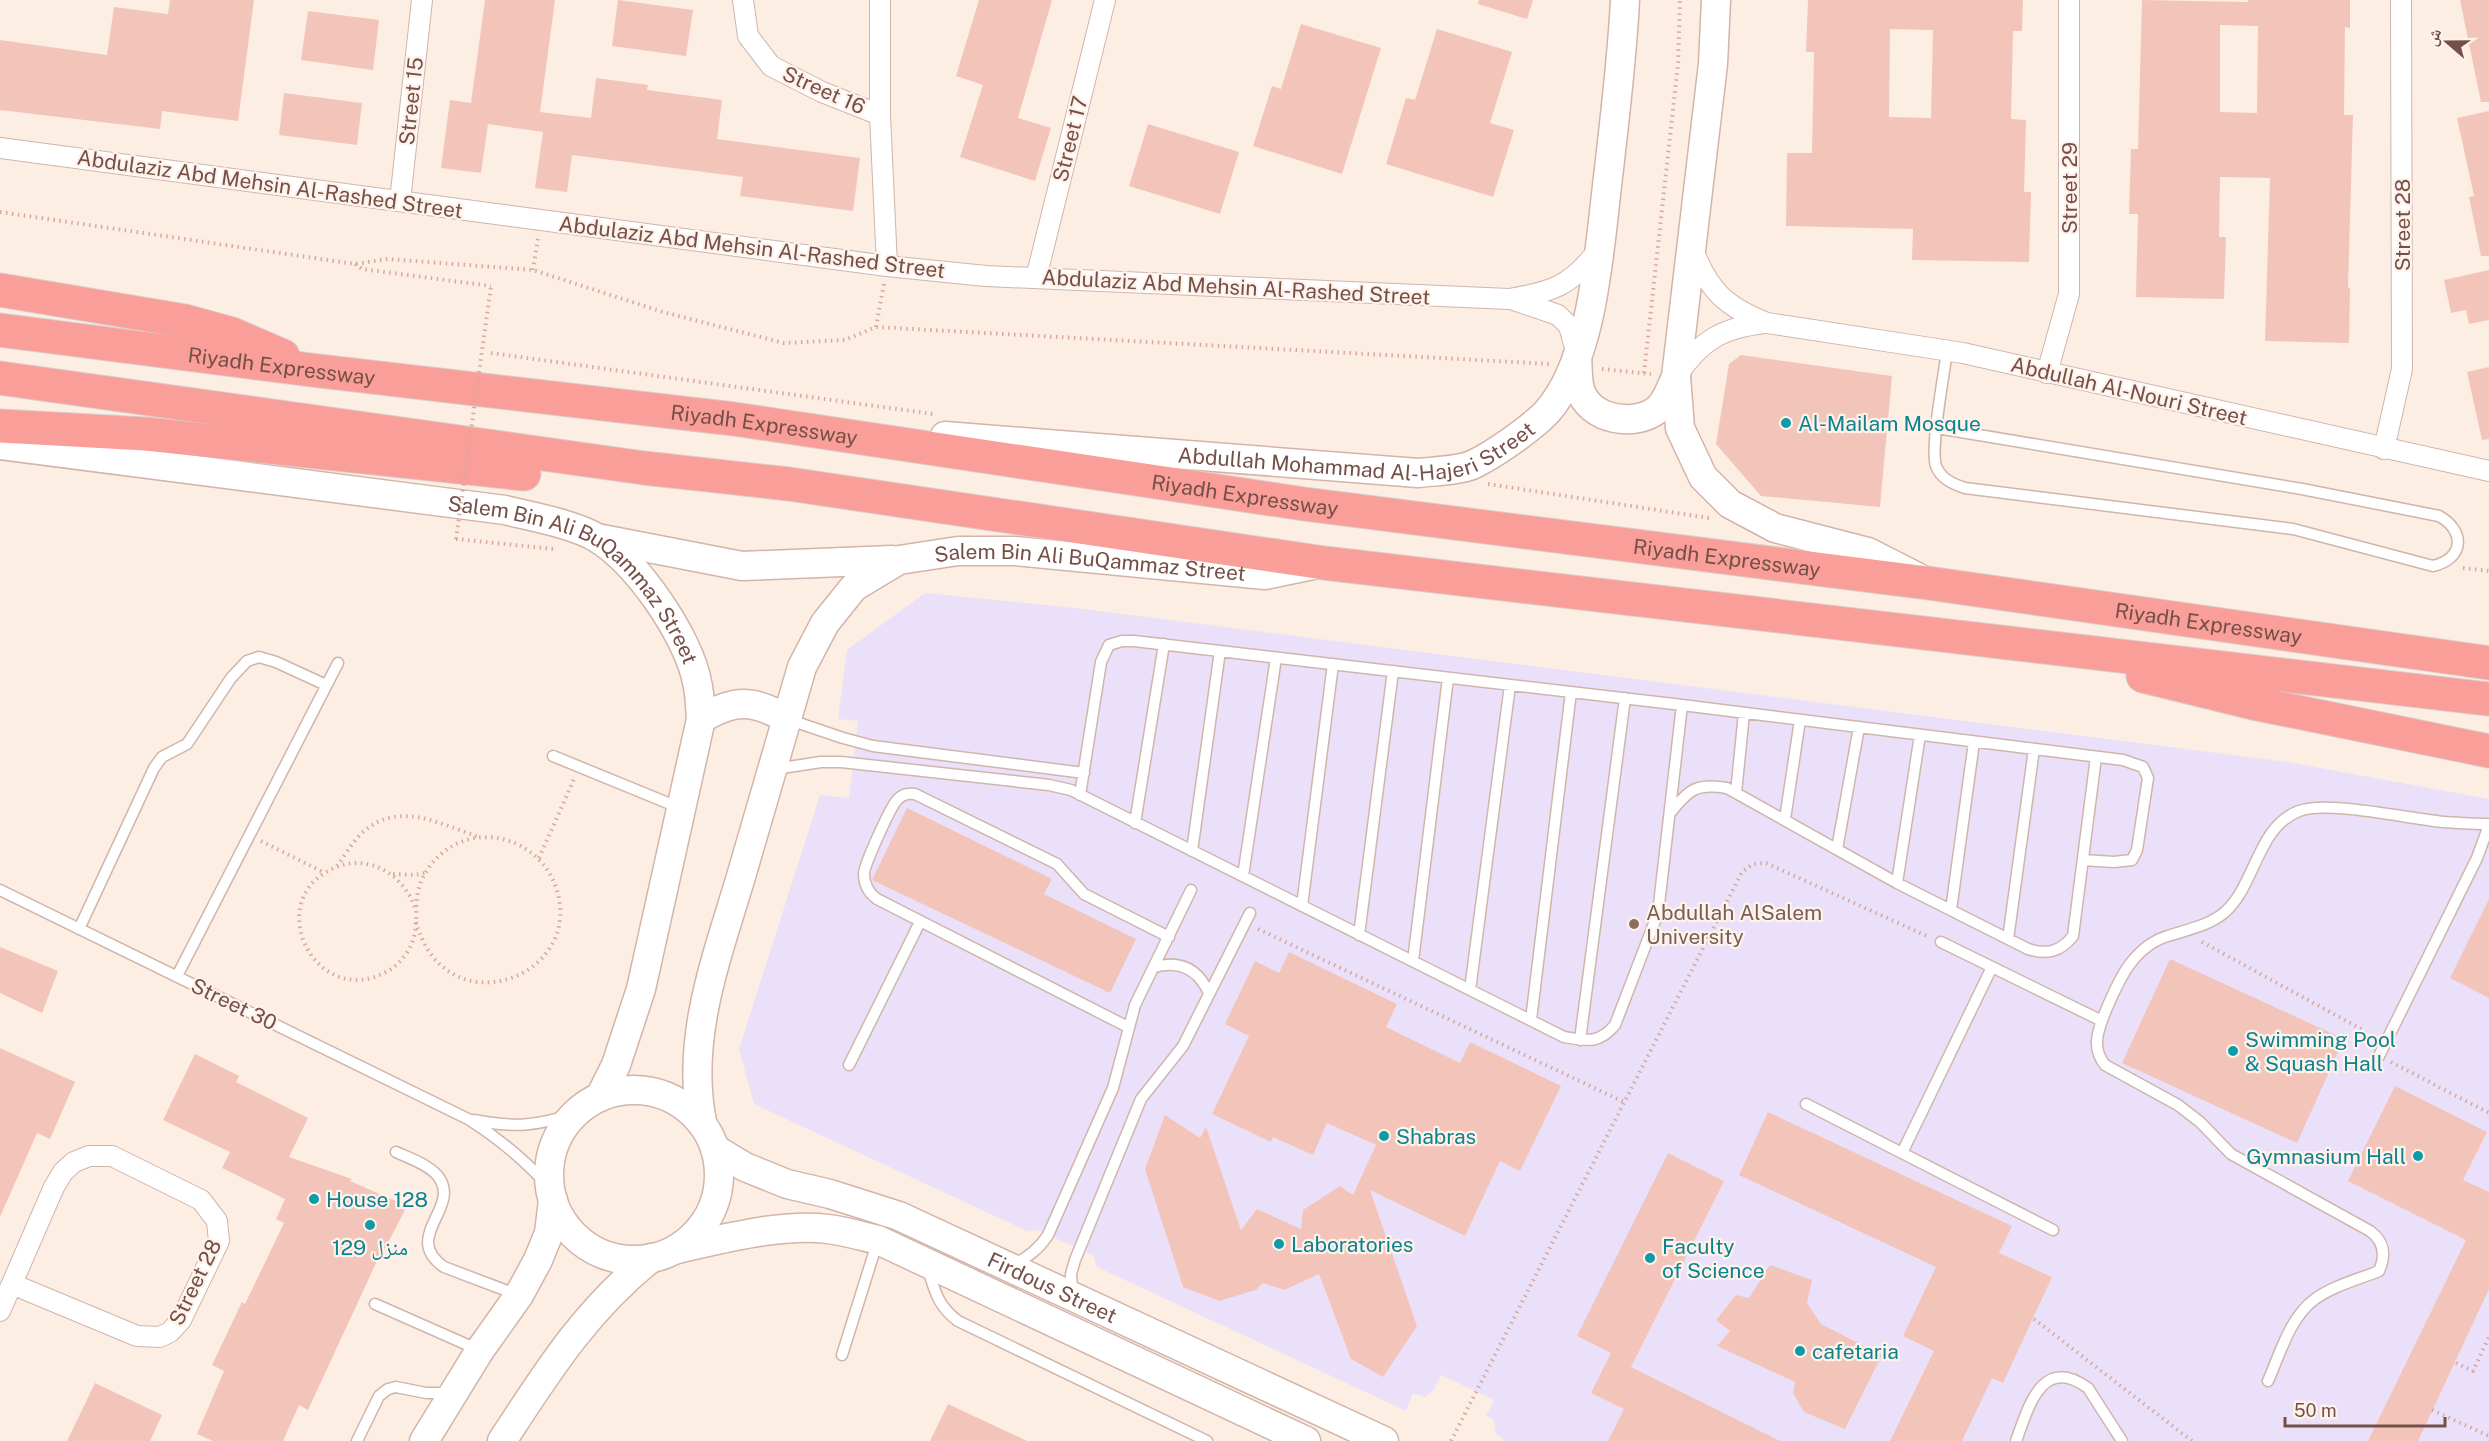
<svg xmlns="http://www.w3.org/2000/svg" width="2489" height="1441" font-family="'Public Sans','Noto Naskh Arabic',sans-serif">
	<rect width="100%" height="100%" fill="#fdeee3"/>
	<!-- education -->
	<path fill="#ebe0f9" d="M925,593L1075,608L2288,762L2489,799V1441H1502L1503,1438L1496,1435L1494,1420L1486,1416L1494,1400L1441,1375L1434,1390L1425,1397L1413,1393L1406,1411L1097,1267L1093,1255L1079,1249L1037,1230L1027,1231L754,1104L739,1049L820,795L849,798L858,721L838,719L847,650Z"/>
	<!-- building -->
	<path fill="#f3c5ba" fill-rule="evenodd" d="M170,0H254L238,121L162,111L160,129L0,110V40L107,55L114,7L168,14Z
		M485,0H555L540,112L591,118L596,78L648,85L647,90L722,100L717,139L860,158L853,211L740,196L743,177L572,155L567,192L535,188L543,132L488,124L481,173L441,168L450,100L471,103Z
		M618,0L693,10L686,56L612,46Z
		M979,0H1052L1018,118L1051,128L1035,181L960,157L983,85L956,76Z
		M1479,0H1533L1527,19L1478,4Z
		M1808,0H2023L2022,31H2013L2011,119L2026,120L2024,192H2031L2029,262L1912,260L1913,229L1786,226L1787,153H1812L1814,52H1806ZM1890,29L1933,30L1931,118L1889,117Z
		M2142,0L2248,2V0H2350V28L2345,27L2344,115H2353L2348,287L2350,288L2349,343L2265,341L2270,178L2220,177L2219,237H2226L2224,299L2136,297L2138,214H2129L2131,149H2138ZM2220,25L2258,26L2257,113L2220,112Z
		M2460,0H2489V102H2481Z
		M308,11L379,20L373,70L301,60Z
		M1301,24L1381,48L1342,174L1253,146L1272,86L1281,89Z
		M1437,29L1512,52L1490,123L1514,130L1493,197L1386,164L1406,98L1415,100Z
		M284,93L362,103L357,145L279,135Z
		M2489,111V256H2481L2469,197L2474,196L2457,118Z
		M1148,124L1239,152L1220,214L1129,186Z
		M2489,270V320L2469,324L2466,310L2451,313L2444,280Z
		M1741,355L1892,376L1880,507L1761,496L1716,444L1729,364Z
		M2489,367V439L2482,440L2467,372Z
		M907,808L1052,879L1044,894L1136,939L1110,993L872,880Z
		M2489,899V998L2450,978Z
		M0,947L58,971L42,1013L0,993Z
		M1289,952L1397,1004L1386,1027L1460,1063L1470,1042L1561,1086L1520,1171L1500,1161L1465,1236L1370,1190L1417,1326L1383,1377L1351,1359L1319,1274L1284,1290L1263,1283L1256,1290L1219,1301L1183,1287L1145,1169L1165,1115L1200,1138L1206,1127L1241,1230L1257,1209L1301,1229L1303,1210L1340,1186L1353,1195L1376,1145L1327,1123L1313,1155L1273,1137L1271,1142L1212,1114L1249,1036L1225,1024L1255,961L1279,973Z
		M2170,959L2344,1039L2297,1143L2122,1063Z
		M0,1048L75,1082L50,1139L37,1133L0,1217Z
		M195,1054L239,1076L236,1082L308,1118L289,1157L352,1179L350,1181L407,1206L378,1262L377,1261L308,1410L299,1405L283,1441H213L197,1434L224,1371L212,1365L242,1302L245,1304L284,1223L276,1219L285,1199L222,1168L230,1152L163,1120Z
		M2395,1086L2487,1132L2463,1180L2489,1192V1289L2418,1441H2368L2466,1240L2348,1181Z
		M1768,1112L2012,1226L1999,1253L2052,1277L2003,1383L1992,1378L1962,1441H1890L1934,1351L1903,1336L1936,1267L1739,1175Z
		M1668,1153L1724,1181L1631,1367L1780,1441H1608L1624,1409L1591,1393L1611,1353L1577,1336Z
		M1770,1265L1812,1280L1807,1303L1821,1324L1882,1355L1845,1429L1804,1412L1793,1393L1795,1382L1717,1346L1730,1331L1716,1320L1736,1295L1749,1298Z
		M95,1383L162,1415L150,1441H67Z
		M948,1404L1027,1441H930Z"/>
	<g fill="none" stroke-linecap="round" stroke-linejoin="round">
		<!-- lane casing -->
		<g stroke="#d0b5ac" stroke-width="13">
			<path id="lane" d="M1937,428L2302,489L2439,516C2466,531 2464,559 2433,566L2293,529L1965,488C1953,484 1941,479 1936,466C1930,447 1944,375 1947,351
				M787,719L843,738L873,746L1084,773
				M553,756L680,808
				M775,769L821,762H841L1049,785L1071,790L1564,1037C1587,1041 1599,1044 1615,1025L1658,913L1682,705
				M1736,793L1744,713
				M1080,795L1101,662L1109,645L1122,641H1134L1682,705L2123,760L2143,767L2148,778L2137,850L2132,860L2114,862L2083,860
				M1671,812C1689,789 1697,783 1727,788L1897,883L2028,949C2047,955 2060,952 2073,936L2096,757
				M1785,819L1800,720
				M1135,823L1164,644
				M1837,849L1859,727
				M1192,851L1220,651
				M1243,876L1276,658
				M1897,883L1920,735
				M0,890L468,1119C500,1139 525,1160 550,1188
				M1302,906L1333,664
				M1951,910L1974,742
				M79,929L154,768L162,757L187,744L231,678L247,661L259,657L276,662L326,685
				M1359,935L1393,671
				M2008,939L2034,749
				M1941,942L2102,1021
				M1413,961L1448,678
				M1154,967C1180,960 1198,969 1209,993
				M177,976L338,663
				M1470,990L1510,685
				M1531,1020L1571,692
				M1128,1027L877,899C869,893 864,885 864,874C864,865 890,808 897,800C902,794 908,793 915,794L1057,864L1084,894L1169,937
				M1580,1040L1625,698
				M2379,1056L2477,858L2489,825
				M849,1065L920,922
				M1806,1104L2053,1230
				M474,1120C515,1128 535,1126 574,1114
				M396,1152C409,1158 427,1164 437,1175C464,1207 400,1236 444,1267L518,1295
				M1902,1153L1992,967
				M1013,1265C1028,1257 1039,1249 1048,1235L1113,1088L1135,1005L1191,890
				M928,1269C935,1292 938,1306 958,1321L1207,1441
				M1072,1292L1071,1274L1075,1260L1141,1099L1183,1046L1250,913
				M375,1304L479,1350
				M842,1355L878,1240
				M2268,1381C2280,1354 2290,1317 2315,1299C2333,1286 2359,1279 2379,1271C2386,1255 2384,1241 2370,1231L2231,1154L2200,1122L2178,1105L2105,1065C2092,1049 2097,1033 2104,1015C2118,981 2133,945 2171,935C2190,929 2210,925 2225,912C2256,884 2257,827 2299,811C2327,800 2410,819 2444,822C2459,823 2474,824 2489,824
				M357,1441L379,1396L388,1389L396,1387L426,1393H450
				M2016,1441C2028,1409 2041,1354 2088,1388L2122,1441"/>
		</g>
		<!-- street casing -->
		<g stroke="#d0b5ac" stroke-width="22">
			<path id="street" d="M743,0L748,36L771,66L822,92L880,115
				M880,0V115L887,266
				M0,148L887,266L986,276L1509,299C1552,292 1571,286 1598,250
				M400,201L422,0
				M1693,250C1709,291 1726,307 1767,323L1963,353L2489,471
				M1036,278L1105,0
				M1514,300L1558,315L1569,326L1577,355
				M2047,373L2069,294V0
				M1678,374C1702,340 1722,328 1764,323
				M2384,449L2402,369L2401,0
				M0,1311L54,1187L63,1172L74,1162L89,1156H112L201,1200L217,1221L219,1241L181,1320L170,1332L160,1337L137,1336L12,1284"/>
		</g>
		<!-- secondary casing -->
		<g stroke="#d3b4a9" stroke-width="31">
			<g id="secondary">
				<path d="M1716,0L1713,64L1676,377L1680,428L1703,477L1730,504L1775,528L1868,552L1921,579"/>
				<path d="M1577,357C1578,367 1577,379 1580,389C1589,420 1635,428 1658,409C1667,401 1671,387 1676,377"/>
				<path id="s1" d="M945,436L1418,473C1435,471 1457,471 1472,465C1492,456 1532,428 1547,412C1593,360 1599,252 1607,186C1614,124 1622,62 1625,0"/>
				<path id="s2" d="M0,445L505,510C532,517 574,524 597,538C637,561 689,638 697,682C700,694 700,707 701,719L641,989L616,1065L600,1097"/>
				<path d="M602,539L742,566L892,560"/>
				<path d="M701,719C734,699 753,699 787,719"/>
				<circle cx="634" cy="1175" r="85"/>
				<path id="s3" d="M702,1122C685,1036 718,955 742,873C762,804 782,736 802,667L825,623L854,587L899,560L958,551H1015L1265,575L1313,565"/>
				<path id="s4" d="M715,1149L745,1167L787,1184L830,1194L899,1216L1384,1441"/>
				<path d="M677,1249C722,1239 782,1223 828,1229C845,1231 861,1236 878,1240L1306,1441"/>
				<path d="M424,1441L480,1350L519,1295L538,1260L549,1233L553,1200"/>
				<path d="M502,1441C547,1372 585,1311 651,1258"/>
			</g>
		</g>
		<!-- highway casing -->
		<g stroke="#d8cecc" stroke-width="35">
			<g id="highway">
				<path d="M0,290L185,321L232,334L283,356"/>
				<path id="s5" d="M0,330L311,370L734,419L1304,504L1928,583L2489,663"/>
				<path d="M0,378L644,468L789,484L1324,563L2489,699"/>
				<path d="M0,426L146,434L524,474"/>
				<path d="M2143,676L2253,703L2489,751"/>
			</g>
		</g>
		<!-- path -->
		<path stroke="#d8a89d" stroke-width="4" stroke-dasharray="1.5 4.5" stroke-linecap="butt" d="M0,212L355,264L388,259L533,270L663,312L784,343L845,340L876,327L1550,364
			M355,264L362,269L491,286
			M533,270L538,238
			M876,327L884,284
			M491,353L933,414
			M1602,369L1651,374
			M1644,373L1678,64L1680,0
			M1488,484L1709,518
			M456,539L554,549
			M2463,568L2489,571
			M261,841L325,873
			M539,858L574,779
			M337,866C345,855 353,841 363,832C399,800 440,824 479,837
			M393,874L414,875L425,873
			M415,907C401,871 364,851 328,871C264,906 317,1009 386,972C400,965 412,949 415,933C418,911 413,892 426,872C461,815 542,832 558,894C580,979 445,1028 416,922
			M1258,929L1624,1102
			M2202,942L2363,1030L2370,1041
			M2391,1062L2489,1113
			M2034,1319L2192,1441
			M2456,1363L2473,1371L2489,1337
			M2432,1410L2489,1436
			M1451,1441L1742,872L1753,864L1766,863L1929,937"/>
		<!-- lane -->
		<use href="#lane" stroke="#fff" stroke-width="10"/>
		<!-- street -->
		<use href="#street" stroke="#fff" stroke-width="20"/>
		<!-- secondary -->
		<use href="#secondary" stroke="#fff" stroke-width="28"/>
		<!-- highway -->
		<use href="#highway" stroke="#f99e98" stroke-width="33"/>
		<!-- path-bridge -->
		<path stroke="#d8a89d" stroke-width="4" stroke-dasharray="1.5 4.5" stroke-linecap="butt" d="M456,539L491,286"/>
	</g>
	<!-- markers -->
	<g fill="#0f9aa8" stroke="#fff2ea" stroke-width="2">
		<circle cx="1786" cy="423" r="6"/>
		<circle cx="2233" cy="1051" r="6"/>
		<circle cx="1384" cy="1136" r="6"/>
		<circle cx="2418" cy="1156" r="6"/>
		<circle cx="314" cy="1199" r="6"/>
		<circle cx="370" cy="1225" r="6"/>
		<circle cx="1279" cy="1244" r="6"/>
		<circle cx="1650" cy="1258" r="6"/>
		<circle cx="1800" cy="1351" r="6"/>
	</g>
	<circle fill="#8d6e63" stroke="#fff2ea" stroke-width="2" cx="1634" cy="924" r="6"/>
	<g text-anchor="middle" dominant-baseline="central" stroke-width="4.5" stroke-linejoin="round" paint-order="stroke">
		<!-- street labels -->
		<g font-size="21" fill="#755048" stroke="#fff2ea">
			<text transform="translate(824 90) rotate(24)">Street 16</text>
			<text transform="translate(411 101) rotate(-84)">Street 15</text>
			<text transform="translate(1070 139) rotate(-76)">Street 17</text>
			<text transform="translate(270 184) rotate(8)">Abdulaziz Abd Mehsin Al-Rashed Street</text>
			<text transform="translate(2069 188) rotate(-90)">Street 29</text>
			<text transform="translate(2402 225) rotate(-90)">Street 28</text>
			<text transform="translate(752 247) rotate(7)">Abdulaziz Abd Mehsin Al-Rashed Street</text>
			<text transform="translate(1236 287) rotate(3)">Abdulaziz Abd Mehsin Al-Rashed Street</text>
			<text stroke="none"><textPath href="#s5" startOffset="284">Riyadh Expressway</textPath></text>
			<text transform="translate(2129 391) rotate(13)">Abdullah Al-Nouri Street</text>
			<text stroke="none"><textPath href="#s5" startOffset="770">Riyadh Expressway</textPath></text>
			<text stroke="none"><textPath href="#s1" startOffset="417">Abdullah Mohammad Al-Hajeri Street</textPath></text>
			<text stroke="none"><textPath href="#s5" startOffset="1256">Riyadh Expressway</textPath></text>
			<text stroke="none"><textPath href="#s5" startOffset="1742">Riyadh Expressway</textPath></text>
			<text stroke="none"><textPath href="#s3" startOffset="810">Salem Bin Ali BuQammaz Street</textPath></text>
			<text stroke="none"><textPath href="#s2" startOffset="608">Salem Bin Ali BuQammaz Street</textPath></text>
			<text stroke="none"><textPath href="#s5" startOffset="2228">Riyadh Expressway</textPath></text>
			<text transform="translate(234 1004) rotate(26)">Street 30</text>
			<text transform="translate(195 1282) rotate(-64)">Street 28</text>
			<text stroke="none"><textPath href="#s4" startOffset="366">Firdous Street</textPath></text>
		</g>
		<!-- culture labels -->
		<g font-size="21" fill="#0d838f" stroke="#fff2ea" text-anchor="start">
			<text x="1798" y="423">Al-Mailam Mosque</text>
			<text x="2245" y="1039">Swimming Pool<tspan x="2245" dy="24">&amp; Squash Hall</tspan></text>
			<text x="1396" y="1136">Shabras</text>
			<text x="2406" y="1156" text-anchor="end">Gymnasium Hall</text>
			<text x="326" y="1199">House 128</text>
			<text x="1291" y="1244">Laboratories</text>
			<text x="1662" y="1246">Faculty<tspan x="1662" dy="24">of Science</tspan></text>
			<text x="370" y="1247" text-anchor="middle">منزل 129</text>
			<text x="1812" y="1351">cafetaria</text>
		</g>
		<!-- education labels -->
		<g font-size="21" fill="#785e54" stroke="#fff2ea" text-anchor="start">
			<text x="1646" y="912">Abdullah AlSalem<tspan x="1646" dy="24">University</tspan></text>
		</g>
	</g>
	<!-- north arrow -->
	<g transform="translate(2447 42) rotate(290)" stroke="#fff2ea" stroke-width="4.5" paint-order="stroke">
	<path d="M0-4.5L10 22L0 15L-10 22Z" fill="#755048"/>
	<text y="-9" font-size="16" font-weight="bold" text-anchor="middle" fill="#755048">ش</text>
	</g>
	<!-- scale -->
	<path d="M2285 1417v9h160v-9" fill="none" stroke="#755048" stroke-width="3"/>
	<text x="2294" y="1417" font-size="18" fill="#755048" stroke="#fff2ea" stroke-width="4.5" paint-order="stroke">50 m</text>
</svg>
